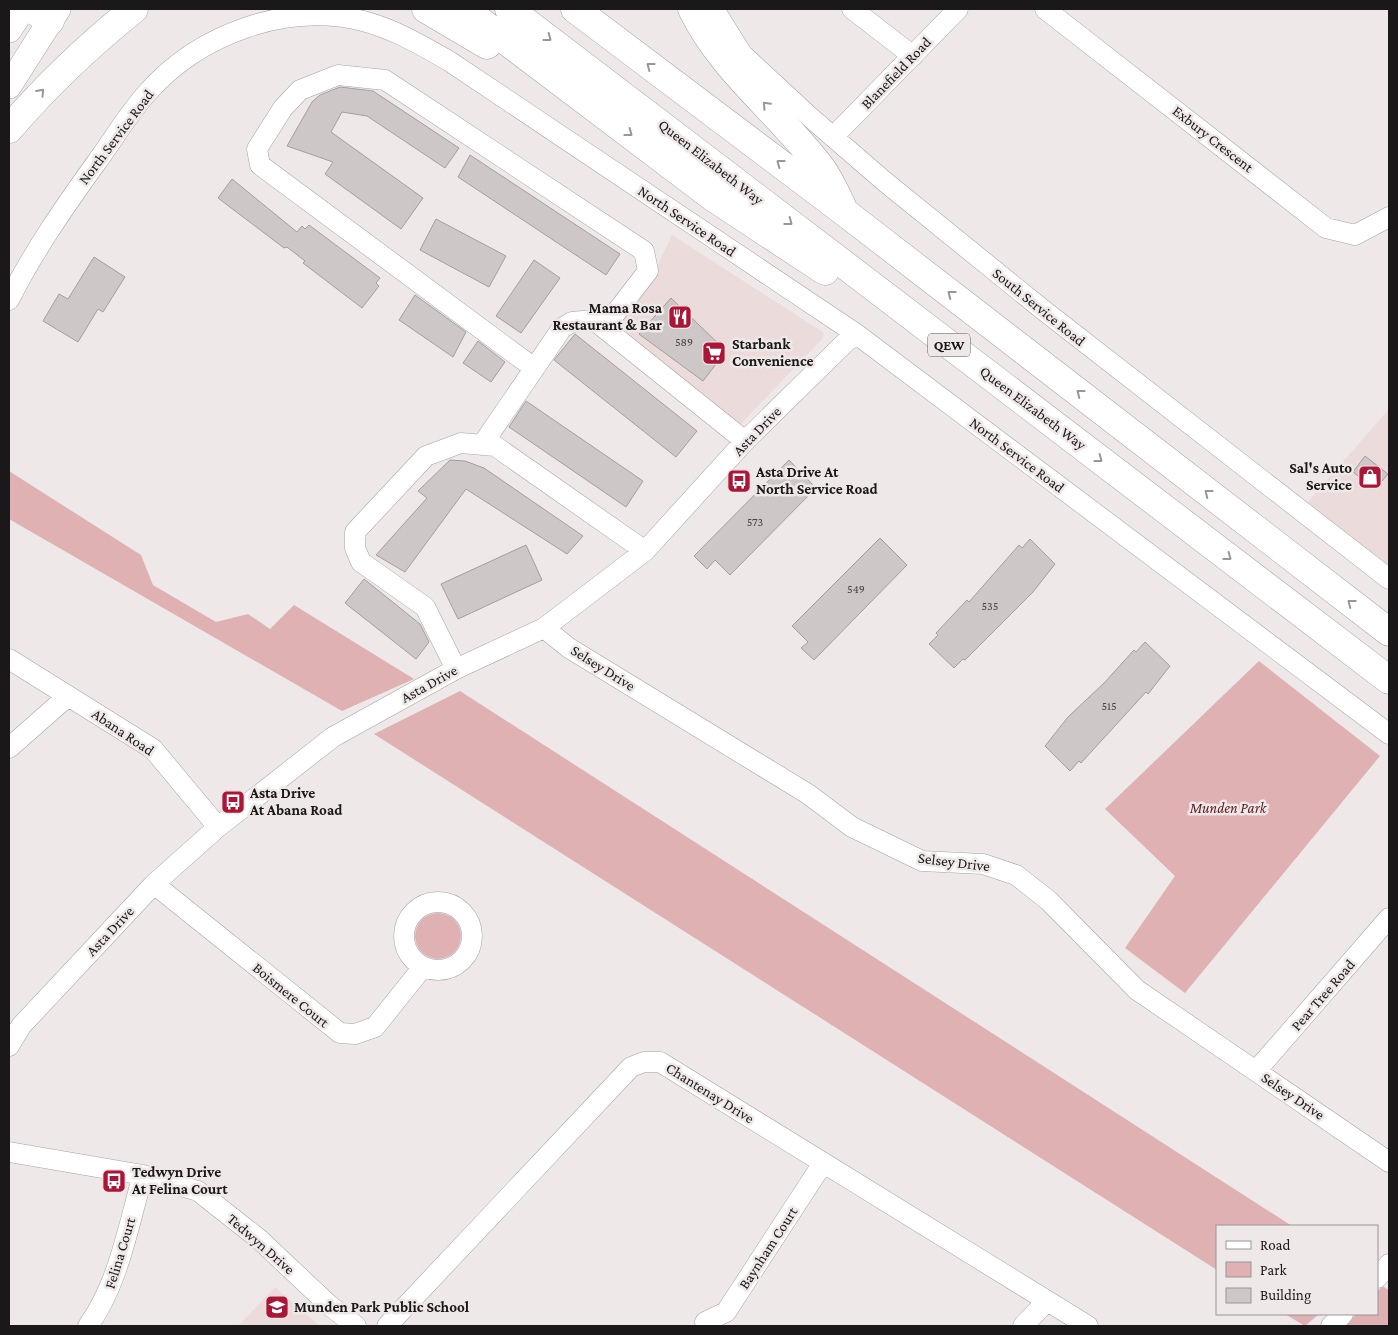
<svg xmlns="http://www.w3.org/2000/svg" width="1398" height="1335" font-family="'Crimson Pro',serif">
	<rect width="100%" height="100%" fill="#efe8e8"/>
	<!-- built -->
	<path fill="#ebdbdb" d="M672,235L824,333L822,339L739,426L619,326L624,317L645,292Z
		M1388,410L1389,561L1383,569L1308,502Z
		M275,1287L320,1326H238Z"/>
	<!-- green -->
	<path fill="#dfb1b2" d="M9,471L141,555L153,585L216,622L248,614L270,629L294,605L414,679L342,711L9,519Z
		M1259,661L1380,756L1185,993L1125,948L1175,876L1105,809Z
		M460,691L1292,1226H1217V1270L374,734Z
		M415 936a23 23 0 1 1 46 0a23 23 0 1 1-46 0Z
		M1382,1286L1389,1290V1326H1344L1356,1314H1377V1292Z
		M1285,1314H1319L1305,1326Z"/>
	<!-- building -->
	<path fill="#cec7c7" stroke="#a59e9e" d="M340,87L373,91L459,148L445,168L367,116L342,112L331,132L423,198L401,229L325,174L333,162L287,146L312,102L320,95Z
		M470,155L620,254L606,275L458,177Z
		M232,179L297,232L302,226L305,229L309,225L380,278L376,283L379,286L362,308L303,263L305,261L287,247L284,248L218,198Z
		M436,219L506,256L489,287L420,250Z
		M94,257L125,277L103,312L98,309L78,342L43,321L59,294L68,299Z
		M534,260L560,278L521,333L496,316Z
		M415,295L466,332L453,357L399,320Z
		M671,298L726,351L703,381L639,334Z
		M575,334L697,431L676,457L554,360Z
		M478,341L505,362L491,382L463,363Z
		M526,401L643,481L626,507L509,427Z
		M1365,456L1388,474L1375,489L1353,472Z
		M450,460L465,461L484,468L583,536L567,554L466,489L405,572L376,555L427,498L418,491Z
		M789,460L816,488L730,575L715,560L707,569L694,556Z
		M880,538L907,565L814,660L801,648L808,642L792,626Z
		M1030,539L1055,564L1033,592L965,660L963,659L954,668L929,644L938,635L936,633L967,600L969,602L1019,545L1022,548Z
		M526,545L542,580L458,619L441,584Z
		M364,579L420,624L429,642L416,659L345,603Z
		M1145,642L1170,666L1148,694L1146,692L1081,763L1079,761L1070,771L1045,746L1068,717L1104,683L1134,650L1136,652Z"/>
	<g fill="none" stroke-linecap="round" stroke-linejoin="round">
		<!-- minor casing -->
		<g stroke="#a9a2a2" stroke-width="21">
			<path id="minor" d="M714,9L742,54L810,117L884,181L1042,309L1389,579
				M852,9L913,56
				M1045,9L1326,228L1355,235L1389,217
				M833,137L958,9
				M9,300C33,252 65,206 96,163C113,140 128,114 147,93C199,34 286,2 363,21C394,29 421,45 449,61L855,333L1389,734
				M534,368L260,165L257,149L283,108L300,90L338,75L385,80L644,251L648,271L604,328
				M482,445L562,328L572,322L594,320L745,441
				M544,628L569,648L808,794L852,827L922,861L983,864L1016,875L1048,900L1137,990L1389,1162
				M9,659L153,749L218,827
				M456,669L425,607L361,562L355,548V532L426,456L461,443L495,446L645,551
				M9,748L68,696
				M154,884L340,1033L355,1034L375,1027L423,967
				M404 936a34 34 0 1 1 68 0a34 34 0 1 1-68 0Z
				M9,1046L21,1026L154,884L218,827L333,737L456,669L544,628L645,551L745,441L855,333
				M1256,1071L1389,918
				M9,1152L143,1175L198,1191L259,1239L329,1305L356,1326
				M1377,1278L1389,1264
				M705,1322L726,1312L823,1163
				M88,1326C119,1283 128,1226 143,1175
				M387,1326L631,1067L644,1062H660L1088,1326
				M1023,1326L1046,1302
				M1331,1326L1343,1314"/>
		</g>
		<!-- major casing -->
		<g stroke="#a9a2a2" stroke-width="26">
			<path id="major" d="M9,30L23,9
				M9,86L58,9"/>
		</g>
		<!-- highway casing -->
		<g stroke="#a9a2a2" stroke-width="29">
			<path id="highway" d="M32,9L50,21
				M426,9L487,45
				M464,9L714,198L825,271
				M509,9L1389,680
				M575,9L847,214L1389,632
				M692,9C722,71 781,114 822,169C830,180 836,194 842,206
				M9,129C47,85 88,46 134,9"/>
		</g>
		<!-- minor -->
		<use href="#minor" stroke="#fff" stroke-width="20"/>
		<!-- major -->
		<use href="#major" stroke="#fff" stroke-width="25"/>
		<!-- highway -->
		<use href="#highway" stroke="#fff" stroke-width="28"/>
	</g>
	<!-- one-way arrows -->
	<defs><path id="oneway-chevron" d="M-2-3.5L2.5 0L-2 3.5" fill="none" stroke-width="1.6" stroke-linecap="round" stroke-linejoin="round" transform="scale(1.25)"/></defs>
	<g stroke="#989797">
		<use href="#oneway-chevron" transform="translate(548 38) rotate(37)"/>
		<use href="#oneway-chevron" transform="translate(650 66) rotate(-143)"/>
		<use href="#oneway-chevron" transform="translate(41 92) rotate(-48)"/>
		<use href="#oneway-chevron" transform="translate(766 105) rotate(-133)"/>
		<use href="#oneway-chevron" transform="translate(629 133) rotate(37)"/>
		<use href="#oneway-chevron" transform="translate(780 163) rotate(-143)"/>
		<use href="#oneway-chevron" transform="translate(789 222) rotate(37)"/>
		<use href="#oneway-chevron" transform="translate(951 294) rotate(-142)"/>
		<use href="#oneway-chevron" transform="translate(1080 393) rotate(-142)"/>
		<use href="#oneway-chevron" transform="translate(1099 459) rotate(37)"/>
		<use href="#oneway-chevron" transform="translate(1208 493) rotate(-142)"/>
		<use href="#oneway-chevron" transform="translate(1228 557) rotate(37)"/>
		<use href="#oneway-chevron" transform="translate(1351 603) rotate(-142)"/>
	</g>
	<!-- icons -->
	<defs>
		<g id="restaurant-square" transform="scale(1.25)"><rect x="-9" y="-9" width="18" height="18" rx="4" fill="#ab1536" stroke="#efe8e8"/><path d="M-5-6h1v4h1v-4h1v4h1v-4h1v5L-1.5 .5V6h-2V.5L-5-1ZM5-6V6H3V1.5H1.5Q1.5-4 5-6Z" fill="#fff"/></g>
		<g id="supermarket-square" transform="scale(1.25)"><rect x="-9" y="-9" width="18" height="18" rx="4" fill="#ab1536" stroke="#efe8e8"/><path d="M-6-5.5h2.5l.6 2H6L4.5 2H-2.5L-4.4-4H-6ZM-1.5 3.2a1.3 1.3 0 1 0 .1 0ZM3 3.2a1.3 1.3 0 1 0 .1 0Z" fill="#fff"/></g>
		<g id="shop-square" transform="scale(1.25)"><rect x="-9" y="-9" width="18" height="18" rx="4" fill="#ab1536" stroke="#efe8e8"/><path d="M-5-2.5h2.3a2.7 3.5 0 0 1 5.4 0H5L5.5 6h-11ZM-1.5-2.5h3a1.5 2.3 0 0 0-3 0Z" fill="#fff"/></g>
		<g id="bus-square" transform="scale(1.25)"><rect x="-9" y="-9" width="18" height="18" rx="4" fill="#ab1536" stroke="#efe8e8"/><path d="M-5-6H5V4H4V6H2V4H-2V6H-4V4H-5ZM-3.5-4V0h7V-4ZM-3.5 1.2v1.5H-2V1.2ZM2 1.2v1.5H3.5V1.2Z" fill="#fff"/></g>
		<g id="school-square" transform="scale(1.25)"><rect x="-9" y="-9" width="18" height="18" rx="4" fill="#ab1536" stroke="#efe8e8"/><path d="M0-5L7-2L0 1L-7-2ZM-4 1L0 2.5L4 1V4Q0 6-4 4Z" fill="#fff"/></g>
	</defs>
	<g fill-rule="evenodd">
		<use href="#restaurant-square" x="680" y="317"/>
		<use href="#supermarket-square" x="714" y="353"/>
		<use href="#shop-square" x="1370" y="477"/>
		<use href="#bus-square" x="739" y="481"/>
		<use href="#bus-square" x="233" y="802"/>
		<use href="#bus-square" x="114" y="1181"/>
		<use href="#school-square" x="277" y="1307"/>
	</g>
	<g text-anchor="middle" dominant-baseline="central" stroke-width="5" stroke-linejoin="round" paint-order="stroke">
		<!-- number labels -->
		<g font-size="12" fill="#474444">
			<text x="684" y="342">589</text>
			<text x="755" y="522">573</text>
			<text x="856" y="589">549</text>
			<text x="990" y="606">535</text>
			<text x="1109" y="706">515</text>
		</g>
		<!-- shield labels -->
		<rect fill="#efe8e8" stroke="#5a5656" stroke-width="1" x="928" y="333.5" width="42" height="23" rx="4"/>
		<g font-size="14" font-weight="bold" fill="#1a1818">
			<text x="949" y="345">QEW</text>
		</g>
		<!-- street labels -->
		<g font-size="15" fill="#1a1818" stroke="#efe8e8">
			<text transform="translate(896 73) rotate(-46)">Blanefield Road</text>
			<text transform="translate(116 137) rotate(-53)">North Service Road</text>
			<text transform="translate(1213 139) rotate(38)">Exbury Crescent</text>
			<text transform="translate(711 162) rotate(38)">Queen Elizabeth Way</text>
			<text transform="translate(687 221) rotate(34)">North Service Road</text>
			<text transform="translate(1039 307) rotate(39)">South Service Road</text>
			<text transform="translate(1033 408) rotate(37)">Queen Elizabeth Way</text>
			<text transform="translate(757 431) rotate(-46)">Asta Drive</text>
			<text transform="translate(1017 455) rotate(37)">North Service Road</text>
			<text transform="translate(603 668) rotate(32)">Selsey Drive</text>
			<text transform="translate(429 684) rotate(-29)">Asta Drive</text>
			<text transform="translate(123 732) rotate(34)">Abana Road</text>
			<text transform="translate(954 862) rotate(7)">Selsey Drive</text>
			<text transform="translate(110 931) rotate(-47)">Asta Drive</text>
			<text transform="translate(291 995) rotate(39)">Boismere Court</text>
			<text transform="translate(1323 995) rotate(-49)">Pear Tree Road</text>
			<text transform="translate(710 1093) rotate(32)">Chantenay Drive</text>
			<text transform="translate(1293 1096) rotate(34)">Selsey Drive</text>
			<text transform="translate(261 1244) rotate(41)">Tedwyn Drive</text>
			<text transform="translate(768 1248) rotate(-57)">Baynham Court</text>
			<text transform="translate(120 1253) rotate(-73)">Felina Court</text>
		</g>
		<!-- poi labels -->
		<g font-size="15" font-weight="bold" fill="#1a1818" stroke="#efe8e8" text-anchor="start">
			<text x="662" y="308" text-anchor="end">Mama Rosa<tspan x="662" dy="17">Restaurant &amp; Bar</tspan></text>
			<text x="732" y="344">Starbank<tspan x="732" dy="17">Convenience</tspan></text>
			<text x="1352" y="468" text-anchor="end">Sal's Auto<tspan x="1352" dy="17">Service</tspan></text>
			<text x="756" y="472">Asta Drive At<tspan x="756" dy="17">North Service Road</tspan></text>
			<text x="250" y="793">Asta Drive<tspan x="250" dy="17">At Abana Road</tspan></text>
			<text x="132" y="1172">Tedwyn Drive<tspan x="132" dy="17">At Felina Court</tspan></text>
			<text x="294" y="1307">Munden Park Public School</text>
		</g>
		<!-- park labels -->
		<g font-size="15" font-style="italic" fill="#5c1a22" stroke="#efe8e8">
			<text x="1228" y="808">Munden Park</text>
		</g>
	</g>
	<!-- border -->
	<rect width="1398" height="1335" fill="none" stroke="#1a1818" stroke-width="20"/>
	<!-- legend -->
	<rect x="1216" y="1225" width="162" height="90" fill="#efe8e8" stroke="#9a9595"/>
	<rect x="1226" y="1241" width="25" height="8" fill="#ffffff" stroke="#9a9595"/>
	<text x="1260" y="1250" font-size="15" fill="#1a1818">Road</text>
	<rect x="1226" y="1262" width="25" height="15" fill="#dfb1b2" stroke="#9a9595"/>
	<text x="1260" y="1275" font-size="15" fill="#1a1818">Park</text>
	<rect x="1226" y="1288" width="25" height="15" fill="#cec7c7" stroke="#9a9595"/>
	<text x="1260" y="1300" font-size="15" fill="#1a1818">Building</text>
</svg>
